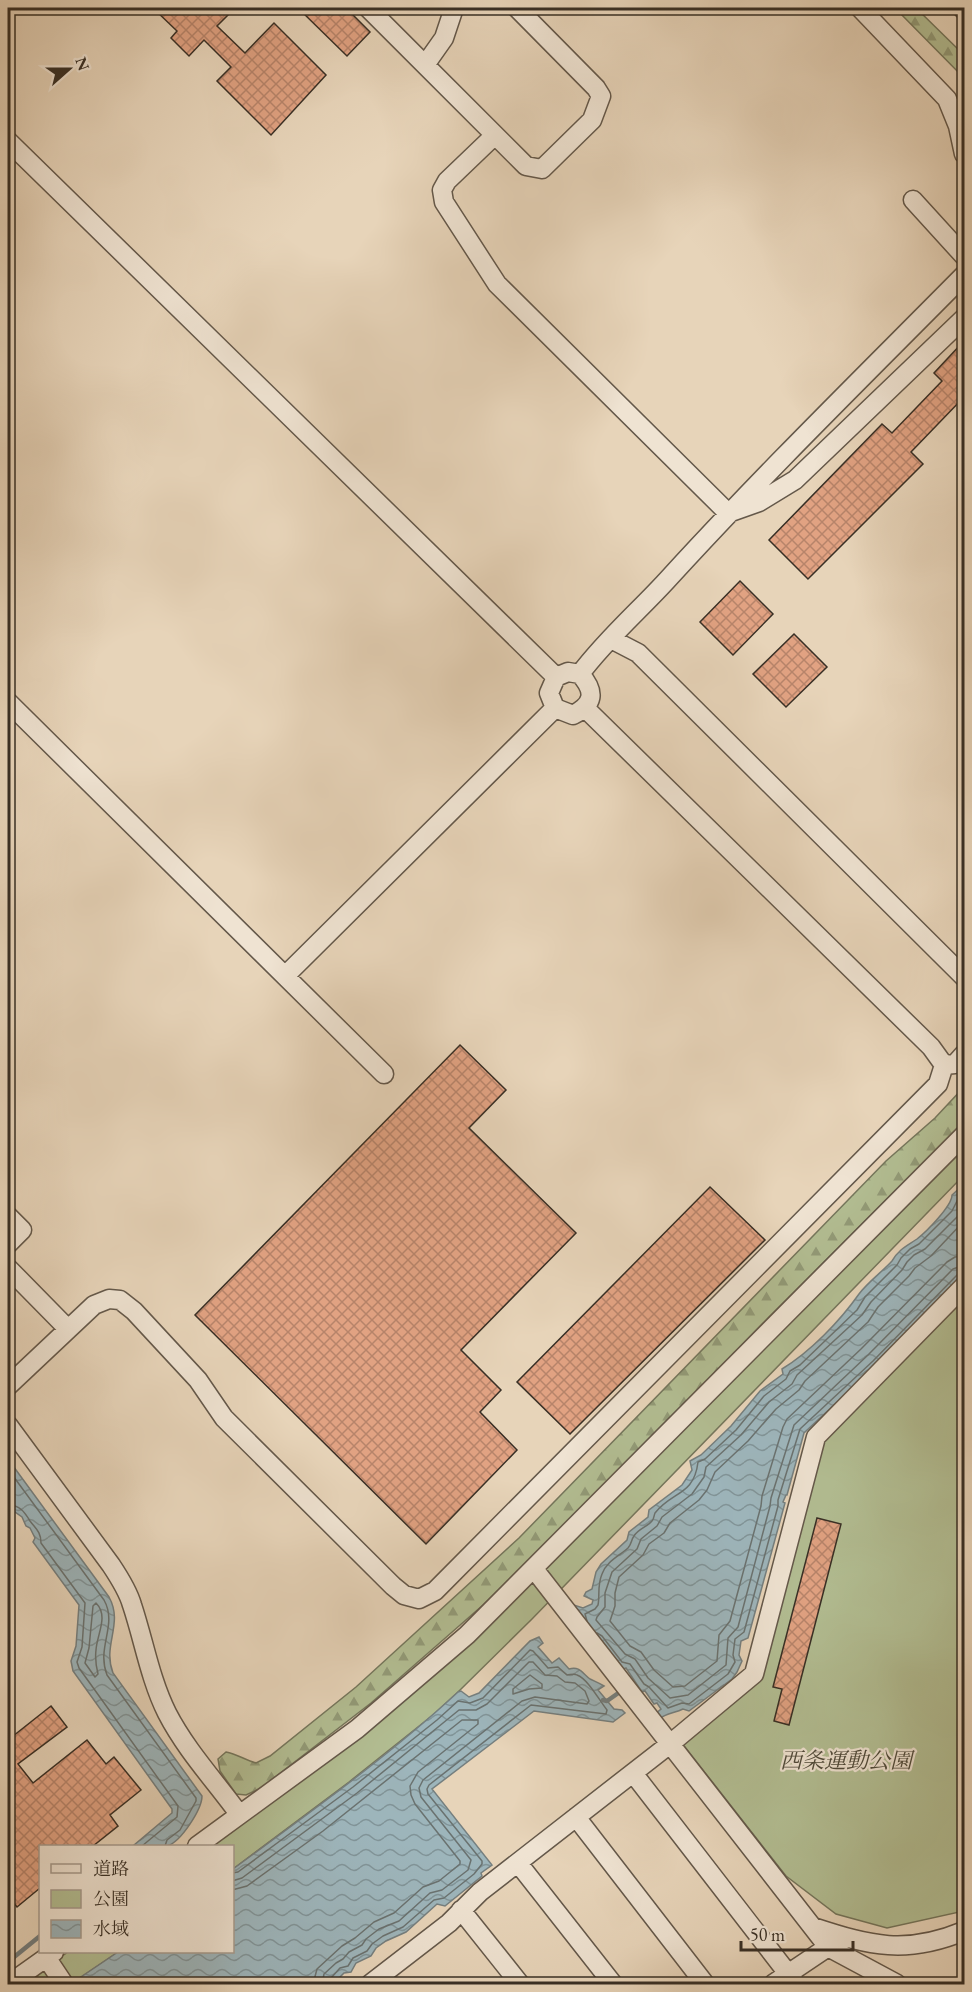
<svg xmlns="http://www.w3.org/2000/svg" width="972" height="1992" font-family="'EB Garamond','Noto Serif JP',serif">
	<defs>
		<pattern id="forest-firs" width="22" height="20" patternUnits="userSpaceOnUse" patternTransform="scale(1.5)"><rect width="22" height="20" fill="#b2bd92"/><path d="M5 1l3.5 6h-7zM16 11l3.5 6h-7z" fill="#929a77"/></pattern>
		<pattern id="water-waves" width="16" height="10" patternUnits="userSpaceOnUse" patternTransform="scale(1.5)"><rect width="16" height="10" fill="#9db5bb"/><path d="M0 5q4-4 8 0t8 0" fill="none" stroke="#819498"/></pattern>
		<pattern id="building-cross-hatch" width="8" height="8" patternUnits="userSpaceOnUse" patternTransform="scale(1.5)"><rect width="8" height="8" fill="#e1a282"/><path d="M0 0l8 8M0 8l8-8" fill="none" stroke="#b7846a"/></pattern>
	</defs>
	<rect width="100%" height="100%" fill="#e7d4b9"/>
	<filter id="stains"><feTurbulence type="fractalNoise" baseFrequency=".00333" numOctaves="4"/><feColorMatrix values="0 0 0 0 .2 0 0 0 0 .09 0 0 0 0 .02 0 0 0 .5 -.17"/></filter>
	<radialGradient id="worn" r=".72"><stop offset=".6" stop-color="#630" stop-opacity="0"/><stop offset="1" stop-color="#630" stop-opacity=".3"/></radialGradient>
	<!-- forest -->
	<path fill="url(#forest-firs)" stroke="#75765c" stroke-width="1.5" d="M895,8H916L964,55V78Z
		M964,1087V1122L768,1318L595,1497L483,1605L371,1703L261,1788L246,1795L236,1794L220,1771L218,1759L226,1752C237,1754 245,1760 256,1763L270,1756L356,1687L519,1538L886,1161L935,1118Z"/>
	<!-- park -->
	<path fill="#b2bd92" stroke="#75765c" stroke-width="1.5" d="M964,1144V1175L532,1619L458,1692L433,1715L349,1782L233,1869L232,1846H210L343,1747Z
		M964,1293V1911L887,1928L836,1914L786,1876L681,1742L759,1677L820,1439Z
		M68,1952H118L71,1984H22Z"/>
	<!-- water -->
	<path fill="url(#water-waves)" stroke="#757f7f" stroke-width="1.5" d="M964,1184V1276L877,1365L804,1433L787,1495H786L783,1502L785,1503L748,1638L741,1641L739,1655L742,1661L737,1672L732,1679L689,1711L683,1709C675,1713 666,1713 659,1719L655,1714L661,1709L657,1703L654,1704L645,1691L642,1692L626,1668L621,1670L571,1608L574,1605L583,1608L592,1604L593,1600L584,1596L586,1592L592,1589L596,1572L601,1564L627,1540L629,1532L648,1517L649,1510L682,1485L692,1470L690,1461L701,1455L731,1426L760,1391L783,1374L782,1369C810,1352 840,1321 859,1294C868,1282 882,1272 892,1261C899,1249 907,1246 917,1239C926,1232 952,1206 952,1195Z
		M8,1459L109,1597C124,1624 102,1645 113,1673L202,1796C202,1809 181,1842 167,1846C158,1849 143,1847 133,1846L172,1813V1809L73,1671L71,1661L76,1646L79,1605L33,1542L35,1538L30,1528L26,1526L22,1517L8,1507Z
		M539,1637L543,1643L538,1647L552,1663L559,1658L569,1669C580,1666 582,1673 590,1679C594,1681 599,1683 604,1686L598,1690L614,1709L622,1710L625,1713L613,1722L534,1711L432,1789L492,1865L481,1873L482,1876L445,1906L437,1904L406,1932L386,1941L376,1948L371,1956L356,1963L351,1972L344,1973L333,1984H87L78,1979L118,1952H232L233,1869C309,1813 389,1756 458,1692L461,1691L469,1697L479,1693L530,1641Z"/>
	<g fill="none" stroke-linecap="round" stroke-linejoin="round">
		<!-- shore -->
		<path stroke="#6a7270" stroke-width="1.5" d="M964,1206L958,1216L925,1249L914,1255L907,1262L902,1270L871,1302L862,1315L797,1375L792,1384L769,1402L741,1435L706,1467L704,1477L692,1494L662,1517L657,1526L641,1539L637,1549L612,1572L605,1593V1607L597,1617L596,1620L625,1654L635,1659L648,1678L670,1698L688,1695L726,1665L728,1638L738,1627L770,1506L771,1498L794,1425L868,1355L953,1269L964,1265
			M964,1221L931,1256L915,1268L909,1276L878,1307L868,1322L805,1381L799,1390L776,1409L748,1441L715,1472L707,1490L699,1500L670,1523L664,1533L649,1544L643,1555L619,1577L615,1593V1606L610,1621L630,1646L641,1652L654,1670L673,1687L685,1686L717,1661L719,1635L730,1621L761,1506L762,1496L783,1427L787,1419L861,1349L947,1262L955,1257L964,1256
			M8,1469L104,1600C118,1625 96,1647 107,1675L196,1798V1801L180,1830L167,1840L165,1846
			M8,1504C20,1506 24,1511 30,1521C36,1529 41,1532 41,1543L85,1603L82,1647L77,1662L79,1668L178,1806L177,1817L142,1846
			M96,1603C109,1616 97,1634 96,1650C95,1658 96,1666 98,1674L95,1677L85,1663L89,1648L93,1606Z
			M587,1621L585,1614L595,1609L598,1605C600,1595 597,1586 602,1574C606,1562 619,1556 628,1548C632,1543 631,1540 634,1536C638,1529 647,1527 652,1521C654,1519 654,1515 655,1513C672,1491 694,1496 698,1462L705,1459L736,1430L764,1396L786,1379L790,1371L800,1365L857,1310L865,1297L897,1265L901,1258L910,1249L919,1244L952,1211L959,1197L964,1191
			M597,1633L602,1636L622,1662L630,1664L644,1684L649,1687L668,1708L682,1703L689,1704L728,1674L735,1662L733,1655L735,1639L744,1632L778,1506V1500L800,1429L873,1361L958,1274L964,1273
			M530,1675L542,1684V1688L529,1689L513,1694V1689Z
			M232,1873L238,1872L353,1787L437,1720L458,1701L470,1703L483,1698L530,1650L533,1651L548,1668L558,1667L567,1675C570,1675 574,1673 577,1675C588,1679 599,1700 607,1710L606,1714L531,1705L429,1785L427,1789L428,1794L482,1861V1864L474,1874L444,1898L434,1900L403,1927L383,1936L372,1944L367,1951L353,1958L348,1966L340,1968L331,1978L329,1984
			M232,1881L242,1878L357,1793L459,1710H476L487,1704L529,1662H533L545,1675L557,1676L565,1682L575,1683L585,1691L589,1701L587,1704L535,1697L522,1701L423,1780L419,1788L421,1797L471,1860L468,1870L442,1890L430,1893L399,1921L379,1929L366,1939L362,1945L349,1952L343,1959L336,1963L324,1974L322,1984
			M232,1890L247,1886L323,1831L462,1720H478V1724L418,1772L410,1786L411,1795L415,1804L460,1861V1864L439,1881L423,1887L394,1913L374,1922L355,1938L342,1946L317,1969L313,1984"/>
		<!-- stream -->
		<path stroke="#757f7f" stroke-width="4.5" d="M603,1700L607,1701L624,1689
			M8,1962L40,1936"/>
	</g>
	<!-- building -->
	<path fill="url(#building-cross-hatch)" stroke="#382f25" stroke-width="1.5" d="M153,8H235L217,26L245,53L274,23L326,75L271,135L217,81L231,67L204,40L189,56L171,38L177,31Z
		M298,8H346L370,32L347,56Z
		M964,341V397L911,452L923,464L808,579L769,540L882,424L892,433L942,381L934,373Z
		M740,581L773,614L733,655L700,622Z
		M794,634L827,667L786,707L753,674Z
		M460,1045L506,1090L469,1128L576,1233L461,1350L501,1390L480,1412L517,1450L426,1544L195,1315Z
		M710,1187L765,1240L570,1434L517,1382Z
		M817,1518L841,1524L789,1725L774,1721L782,1689L773,1687Z
		M51,1706L67,1727L18,1764L33,1783L87,1740L106,1764L114,1757L141,1790L110,1815L118,1826L93,1846H40V1888L17,1907L8,1896V1804L14,1798L8,1790V1740Z"/>
	<g fill="none" stroke-linecap="round" stroke-linejoin="round">
		<!-- minor casing -->
		<g stroke="#64584a" stroke-width="21">
			<path id="minor" d="M368,8L526,166L542,169L592,120L601,96L596,88L517,8
				M860,8L947,99L958,126L964,154
				M962,8L964,10
				M425,65L444,38L454,8
				M495,135L447,181L442,190L444,202L497,284L728,513L759,502L795,480L964,318
				M8,141L556,677
				M913,200L964,256
				M611,639L638,653L964,977
				M8,702L384,1074
				M555,708L573,715C594,704 596,692 580,674
				M585,708L931,1047L944,1065
				M285,976L555,708L549,693L556,677L568,672L580,674C606,639 640,610 669,578C764,474 865,375 964,275
				M8,1216L22,1230L8,1244
				M8,1268L68,1329
				M8,1386L94,1305L109,1299L120,1300L134,1311L198,1380L224,1418L393,1586L404,1595L419,1599L435,1591L938,1084L944,1065L955,1064L964,1054
				M8,1425L111,1565C119,1577 128,1591 132,1605C144,1641 150,1679 167,1713C186,1750 215,1781 239,1814
				M534,1569L828,1947L897,1984
				M633,1773L796,1984
				M576,1817L705,1984
				M197,1846L357,1729L467,1635L964,1135
				M518,1863L613,1984
				M461,1910L520,1984
				M813,1927C871,1946 906,1955 964,1931
				M46,1957L64,1984
				M9,1984L54,1952
				M370,1984L449,1923L480,1892L670,1744L754,1674L816,1437L964,1286
				M773,1984L828,1947"/>
		</g>
		<!-- minor -->
		<use href="#minor" stroke="#efe3d2" stroke-width="18"/>
	</g>
	<g text-anchor="middle" dominant-baseline="central" stroke-width="4.5" stroke-linejoin="round" paint-order="stroke">
		<!-- park labels -->
		<g font-size="22" font-style="italic" fill="#504b3b" stroke="#efe3d2">
			<text x="846" y="1760">西条運動公園</text>
		</g>
	</g>
	<!-- margin -->
	<rect width="972" height="1992" fill="none" stroke="#e7d4b9" stroke-width="30"/>
	<rect x="9" y="9" width="954" height="1974" fill="none" stroke="#382f25" stroke-width="3"/>
	<rect x="15" y="15" width="942" height="1962" fill="none" stroke="#382f25" stroke-width="1.5"/>
	<!-- legend -->
	<rect x="39" y="1845" width="195" height="108" fill="#efe3d2" stroke="#a69b8d" stroke-width="1.5"/>
	<rect x="51" y="1864" width="30" height="9" fill="#efe3d2" stroke="#a69b8d" stroke-width="1.5"/>
	<text x="93" y="1875" font-size="18" fill="#382f25">道路</text>
	<rect x="51" y="1890" width="30" height="18" fill="#b2bd92" stroke="#a69b8d" stroke-width="1.5"/>
	<text x="93" y="1905" font-size="18" fill="#382f25">公園</text>
	<rect x="51" y="1920" width="30" height="18" fill="url(#water-waves)" stroke="#a69b8d" stroke-width="1.5"/>
	<text x="93" y="1935" font-size="18" fill="#382f25">水域</text>
	<!-- north arrow -->
	<g transform="translate(69 69) rotate(69)" stroke="#efe3d2" stroke-width="4.5" paint-order="stroke">
	<path d="M0-4.5L10 22L0 15L-10 22Z" fill="#382f25"/>
	<text y="-9" font-size="16" font-weight="bold" text-anchor="middle" fill="#382f25">N</text>
	</g>
	<!-- scale -->
	<path d="M741 1941v9h112v-9" fill="none" stroke="#382f25" stroke-width="3"/>
	<text x="750" y="1941" font-size="18" fill="#382f25" stroke="#efe3d2" stroke-width="4.5" paint-order="stroke">50 m</text>
	<rect width="100%" height="100%" filter="url(#stains)"/>
	<rect width="100%" height="100%" fill="url(#worn)"/>
</svg>
